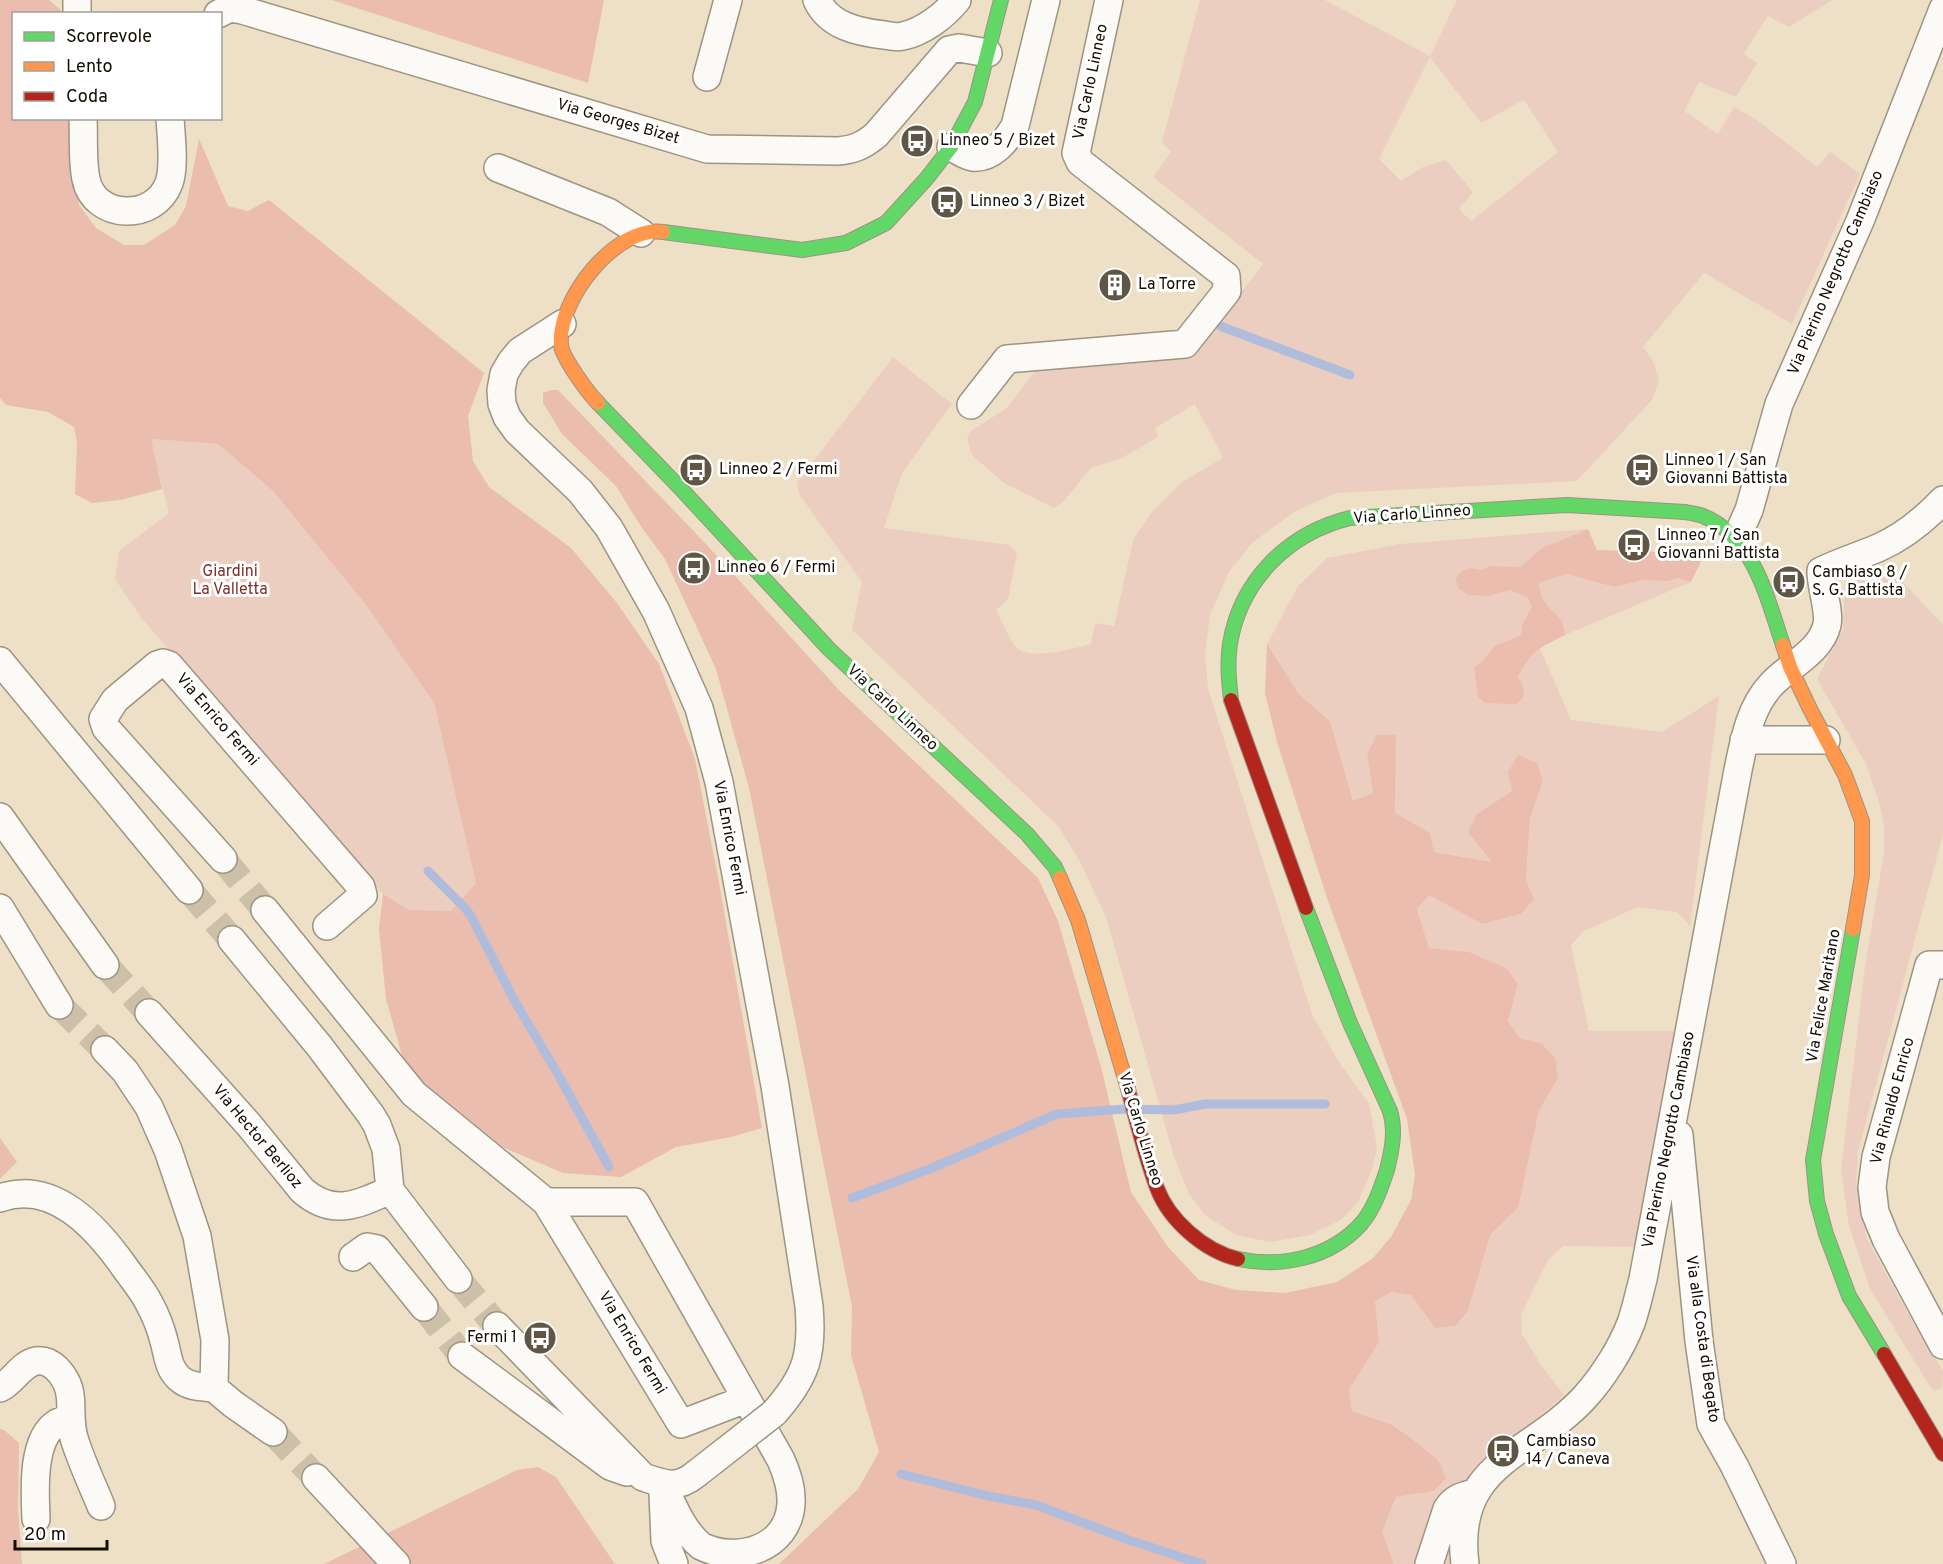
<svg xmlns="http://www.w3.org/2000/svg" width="1943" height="1564" font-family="Overpass,sans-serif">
	<rect width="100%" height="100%" fill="#ede0c7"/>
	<!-- green -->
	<path fill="#eccec0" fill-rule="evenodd" d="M1200,0H1325L1430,56L1457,0H1832L1789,27L1768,16L1744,54L1757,63L1736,97L1699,82L1684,111L1718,134L1734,107L1757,120L1817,167L1830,152L1860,174L1792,324L1704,273L1643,347L1653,361L1659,381L1652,400L1577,481L1336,493L1294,512L1252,543L1229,572L1210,615L1205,653L1208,689L1312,1014L1340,1064L1369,1103L1377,1147L1373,1167L1358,1202L1341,1220L1310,1235L1270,1242L1236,1235L1205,1215L1189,1194L1174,1157L1106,917L1080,862L1059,827L852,630L862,582L799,494L797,483L893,357L952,404L902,473L884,528L1010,545L1017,553L1008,599L996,610C1002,620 1009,641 1017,648C1032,661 1074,648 1091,644L1095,623L1114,626L1133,540L1151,513L1182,482L1223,458L1195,404L1155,428L1158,437L1122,458L1091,468L1063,502L1054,508L1004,483L972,455L967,439L971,431L1007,408L1043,361L1182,349L1223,316L1263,264L1153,177L1171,152L1162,142ZM1430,57L1481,123L1524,100L1558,152L1471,221L1459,209L1473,192L1446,160L1423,167L1401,181L1379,159Z
		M150,439L218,444L274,492L366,605L434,703L476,883L451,911L409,910L383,894L142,619L115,579L119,551L169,513Z
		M1588,529L1542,548L1520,567L1489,566L1481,570L1471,568L1489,596L1510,590L1528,598L1532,607L1522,625L1521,635L1494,646L1482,662L1475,667L1523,686L1518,677L1527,659L1540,648L1571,720L1662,732L1719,696L1690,926L1677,912L1638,907L1584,931L1571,945L1589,1031H1675L1636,1247L1563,1246L1548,1260L1521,1315L1522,1334L1541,1365L1564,1395L1488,1460L1459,1564H1394L1382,1532L1396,1497L1433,1491L1390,1424L1352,1411L1349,1390L1379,1342L1375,1301L1392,1292L1411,1295L1435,1328L1468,1311L1490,1235L1518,1208L1539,1111L1558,1078L1541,1043L1520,1038L1508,1020L1518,984L1469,952L1429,948L1417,909L1429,895L1482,924L1521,914L1534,899L1526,880L1530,819L1543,781L1512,791L1477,814L1493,862L1434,852L1430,833L1395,814L1396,735L1367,754L1373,793L1353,801L1330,721L1299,694L1267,644L1298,586L1327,558L1400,544Z
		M1567,574L1614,587L1643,580L1668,581L1678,578L1691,582L1565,635C1563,613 1555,617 1545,602C1541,597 1540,589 1538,583Z
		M1891,577L1903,582L1943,625V834L1858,1152L1856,1184L1867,1239L1901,1301L1943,1371L1942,1388L1934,1391L1929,1385L1870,1289L1849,1226L1841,1170L1865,967L1884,852V828L1879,802L1866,764L1817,679L1843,630L1845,578Z"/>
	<!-- forest -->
	<path fill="#eabdae" d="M0,0H49L64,13L14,14V118L74,119L79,205L96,228L124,245H144L175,225L186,206L199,139L228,206L248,211L269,200L484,373L468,416L473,461L489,487L571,548L617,603L659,664L695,759L718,877L762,1128L731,1137L676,1147L621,1177L563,1173L500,1146L457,1115L405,1066L386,999L379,929L383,894L409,910L451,911L476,883L434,703L366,605L274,492L218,444L151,439L162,489L120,500L92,503L75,494L77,443L74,427L48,412L6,405L0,398Z
		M332,0H604L588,83Z
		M551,390H558L706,544L839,690L1038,878L1058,921L1101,1067L1131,1192L1168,1247L1199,1280L1236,1290L1285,1293L1337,1282L1372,1259L1391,1237L1411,1200L1415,1175L1407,1119L1327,898L1277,742L1265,693L1267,644L1299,694L1330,721L1353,801L1373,793L1367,754L1377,735H1396L1395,813L1430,833L1434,852L1492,862L1468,832L1477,814L1512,791L1508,772L1518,755L1537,763L1543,781L1530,819L1526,880L1534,899L1521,914L1482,924L1429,895L1417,909L1429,948L1469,952L1506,968L1518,984L1508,1021L1520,1038L1541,1043L1555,1058L1558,1078L1539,1111L1518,1208L1490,1235L1468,1311L1455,1326L1435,1328L1411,1295L1392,1292L1375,1301L1379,1342L1349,1390L1352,1411L1390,1424L1407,1435L1438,1460L1446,1478L1433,1491L1396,1497L1382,1532L1394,1564H779L858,1489L879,1452L851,1355L852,1307L749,788L716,669L665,559L640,525L616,486L562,434L543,403V393Z
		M1588,529L1597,550L1705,553L1691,582L1678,578L1668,581L1643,580L1614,587L1567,574L1538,583C1540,589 1541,597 1545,602C1555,617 1563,613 1565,635C1539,648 1532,650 1518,677L1523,686L1524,696L1517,704L1485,703L1478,697L1474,667L1482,662L1494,646L1521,635L1522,625L1532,607L1528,598L1510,590L1489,596L1468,595L1459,589L1455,579L1462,571L1471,568L1481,570L1489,566L1520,567L1542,548Z
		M0,1138L17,1162L0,1179Z
		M0,1429L4,1430L19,1443L18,1508L22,1564H0Z
		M538,1467L556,1477L615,1564H324L517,1470Z"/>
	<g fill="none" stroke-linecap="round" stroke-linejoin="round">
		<!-- stream -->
		<path stroke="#afbcdb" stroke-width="9" d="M1220,326L1350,375
			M428,871L465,908L471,916L513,998L560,1078L609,1167
			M852,1198L932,1168L1057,1114L1125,1109L1174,1110L1205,1104H1325
			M901,1474L988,1496L1036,1505L1129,1540L1202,1564"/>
		<!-- street-tunnel -->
		<path stroke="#ccc0a9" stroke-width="27" stroke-dasharray="27 14" stroke-linecap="butt" d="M223,859L265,910
			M189,890L232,940
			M105,965L149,1013
			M59,1005L105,1050
			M458,1279L497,1326
			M424,1307L462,1356
			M273,1432L316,1478"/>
		<!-- street casing -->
		<g stroke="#9d9481" stroke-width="30">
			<path id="street" d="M77,0V14
				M817,0C829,26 858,32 884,35C890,36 897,38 903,36C923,32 945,15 957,0
				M218,14L230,8L242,10L707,149L838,151C854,150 864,145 876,135L949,50L959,48L988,53
				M707,77L728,0
				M83,118C84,137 82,161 86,179C94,220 155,222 169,183C175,166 171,137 170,118
				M951,147C958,150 965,156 973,157C992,159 1007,140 1015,126L1046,0
				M498,168L608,212L641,233
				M562,324L520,351L511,362L504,374L501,390L502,404L507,417L517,431L580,491L609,528L656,611L699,708L719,782L775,1086L809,1306C813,1354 807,1376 774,1413
				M971,405L1007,359L1185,344L1227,291L1226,276L1080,162L1076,153L1109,0
				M1736,539L1749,510L1779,404L1860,221L1943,9
				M0,661L189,890
				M1744,740H1826
				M0,817L105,965
				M223,859L106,728L103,719L115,700L157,665L163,663L169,665L361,887L363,895L327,926
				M0,908L59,1005
				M265,910L414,1094L546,1202L681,1424L746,1399
				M232,940L320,1047L371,1115L377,1125L386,1149L390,1190L458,1279
				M1943,965H1929L1876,1157L1872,1187L1875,1212L1886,1239L1943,1345
				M149,1013L249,1125L302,1190C332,1217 357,1205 390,1190
				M1679,1135L1699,1341L1711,1424L1735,1467L1782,1564
				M0,1198C53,1179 96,1227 123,1265C132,1278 142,1289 149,1303C155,1314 161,1329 164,1341C168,1355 168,1369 180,1379C189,1387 202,1387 214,1388L215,1340L197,1236L168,1150L149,1107L125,1071L105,1050
				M546,1202H635L781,1460C787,1474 792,1488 791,1504C788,1549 737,1564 701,1546C682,1530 673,1506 663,1484
				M353,1257L367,1247L377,1249L424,1307
				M497,1326L643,1477C664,1484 677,1490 696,1474
				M462,1356L610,1466L627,1472
				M0,1388C13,1382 21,1364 36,1361C44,1360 51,1363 57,1369C79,1392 66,1410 74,1438C81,1461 92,1484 101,1506
				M214,1388L233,1404L273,1432
				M316,1478L396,1564
				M663,1494L665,1541L674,1564
				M36,1519C35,1493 31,1439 57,1423C61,1421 66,1419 70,1417
				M1429,1564L1447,1509C1454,1498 1462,1496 1474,1493
				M1465,1564C1452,1462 1530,1457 1585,1397C1603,1377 1621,1349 1631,1323C1636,1309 1639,1294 1643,1279L1738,770C1744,741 1750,707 1771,685C1789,665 1820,653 1827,625C1830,611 1821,588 1821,571C1840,562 1859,556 1878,548C1903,537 1925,519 1943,500"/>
		</g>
		<!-- fast casing -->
		<g stroke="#9d9481" stroke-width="16">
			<path id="fast" d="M663,232L802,250L846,243L886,223L927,178L951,147L975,102L1001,0
				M598,403L683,491L829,649L1027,834L1055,867L1060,878
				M1231,700C1229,682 1227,663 1230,644C1240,581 1288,533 1350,518L1567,505L1685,512C1691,513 1698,514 1703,516C1754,537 1767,598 1783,645
				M1853,929L1813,1160L1817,1201L1826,1234L1849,1296L1884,1354
				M1238,1259C1282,1268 1330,1258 1361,1224C1374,1209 1381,1188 1387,1170C1392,1150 1396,1130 1390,1111L1350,1023L1306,908"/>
		</g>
		<!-- slow casing -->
		<g stroke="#9d9481" stroke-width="16">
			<path id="slow" d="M598,403C588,393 562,357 561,345C557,300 616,225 663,232
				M1783,645L1790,667L1810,709L1845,775L1862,821V875L1853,929
				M1060,878L1078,920L1128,1089"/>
		</g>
		<!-- jam casing -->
		<g stroke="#9d9481" stroke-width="16">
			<path id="jam" d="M1231,700L1306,908
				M1128,1089C1137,1122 1145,1156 1157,1188C1169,1220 1204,1251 1238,1259
				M1884,1354L1943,1454"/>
		</g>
		<!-- street -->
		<use href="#street" stroke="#fcfaf7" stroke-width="27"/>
		<!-- fast -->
		<use href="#fast" stroke="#63d668" stroke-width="14"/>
		<!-- slow -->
		<use href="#slow" stroke="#ff974d" stroke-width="14"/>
		<!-- jam -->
		<use href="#jam" stroke="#b3261e" stroke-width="14"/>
		<!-- street-bridge casing -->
		<g stroke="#9d9481" stroke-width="30" stroke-linecap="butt">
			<path id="street-bridge" d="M696,1474L774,1413"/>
		</g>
		<!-- street-bridge -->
		<use href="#street-bridge" stroke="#fcfaf7" stroke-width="27"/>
	</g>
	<!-- icons -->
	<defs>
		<g id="bus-disc" transform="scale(1.725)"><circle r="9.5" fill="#5f5646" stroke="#fff"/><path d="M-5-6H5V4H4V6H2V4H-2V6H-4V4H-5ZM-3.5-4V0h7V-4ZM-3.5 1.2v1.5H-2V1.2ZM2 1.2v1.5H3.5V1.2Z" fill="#fff"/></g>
		<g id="building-disc" transform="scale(1.725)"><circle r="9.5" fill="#5f5646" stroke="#fff"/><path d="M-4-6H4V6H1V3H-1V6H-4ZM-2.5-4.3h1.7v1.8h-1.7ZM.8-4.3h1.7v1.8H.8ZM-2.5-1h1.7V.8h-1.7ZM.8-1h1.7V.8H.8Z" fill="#fff"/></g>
	</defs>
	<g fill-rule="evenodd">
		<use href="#bus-disc" x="917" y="141"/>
		<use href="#bus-disc" x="947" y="202"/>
		<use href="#building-disc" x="1115" y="285"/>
		<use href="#bus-disc" x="696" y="470"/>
		<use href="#bus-disc" x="1642" y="470"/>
		<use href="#bus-disc" x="1634" y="545"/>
		<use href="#bus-disc" x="694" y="568"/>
		<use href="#bus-disc" x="1789" y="582"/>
		<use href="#bus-disc" x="540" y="1338"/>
		<use href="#bus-disc" x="1503" y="1451"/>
	</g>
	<g text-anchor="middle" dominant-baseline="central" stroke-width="6" stroke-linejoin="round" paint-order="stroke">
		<!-- street labels -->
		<g font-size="16" fill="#130c00" stroke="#fff">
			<text transform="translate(1091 82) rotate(-78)">Via Carlo Linneo</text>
			<text transform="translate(618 122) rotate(16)">Via Georges Bizet</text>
			<text transform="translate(1836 273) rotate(-67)">Via Pierino Negrotto Cambiaso</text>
			<text transform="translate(1412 515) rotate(-4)">Via Carlo Linneo</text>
			<text transform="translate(892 708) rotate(43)">Via Carlo Linneo</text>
			<text transform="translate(217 720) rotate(49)">Via Enrico Fermi</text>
			<text transform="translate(729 838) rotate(79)">Via Enrico Fermi</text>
			<text transform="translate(1824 996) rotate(-80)">Via Felice Maritano</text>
			<text transform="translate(1893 1101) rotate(-75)">Via Rinaldo Enrico</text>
			<text transform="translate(1140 1129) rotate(73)">Via Carlo Linneo</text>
			<text transform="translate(257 1137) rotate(50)">Via Hector Berlioz</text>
			<text transform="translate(1669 1140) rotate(-79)">Via Pierino Negrotto Cambiaso</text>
			<text transform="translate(1702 1339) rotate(82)">Via alla Costa di Begato</text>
			<text transform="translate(632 1343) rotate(59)">Via Enrico Fermi</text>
		</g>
		<!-- poi labels -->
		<g font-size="16" fill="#130c00" stroke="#fff" text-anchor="start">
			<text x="940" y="141">Linneo 5 / Bizet</text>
			<text x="970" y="202">Linneo 3 / Bizet</text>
			<text x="1138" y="285">La Torre</text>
			<text x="1665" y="461">Linneo 1 / San<tspan x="1665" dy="18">Giovanni Battista</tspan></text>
			<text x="719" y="470">Linneo 2 / Fermi</text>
			<text x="1657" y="536">Linneo 7 / San<tspan x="1657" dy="18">Giovanni Battista</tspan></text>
			<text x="717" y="568">Linneo 6 / Fermi</text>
			<text x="1812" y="573">Cambiaso 8 /<tspan x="1812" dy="18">S. G. Battista</tspan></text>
			<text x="517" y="1338" text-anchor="end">Fermi 1</text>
			<text x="1526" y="1442">Cambiaso<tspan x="1526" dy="18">14 / Caneva</tspan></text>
		</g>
		<!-- park labels -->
		<g font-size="16" fill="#802d2a" stroke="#fff">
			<text x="230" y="572">Giardini<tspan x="230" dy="18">La Valletta</tspan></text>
		</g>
	</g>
	<!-- legend -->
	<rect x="12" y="12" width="210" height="108" fill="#ffffff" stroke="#a19e99" stroke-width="1.5"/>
	<rect x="24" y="32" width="30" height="9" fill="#63d668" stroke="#a19e99" stroke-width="1.5"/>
	<text x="66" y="42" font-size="18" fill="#130c00">Scorrevole</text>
	<rect x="24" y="62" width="30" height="9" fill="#ff974d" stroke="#a19e99" stroke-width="1.5"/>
	<text x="66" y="72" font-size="18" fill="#130c00">Lento</text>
	<rect x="24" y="92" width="30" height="9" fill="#b3261e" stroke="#a19e99" stroke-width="1.5"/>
	<text x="66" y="102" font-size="18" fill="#130c00">Coda</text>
	<!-- scale -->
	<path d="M15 1540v9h92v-9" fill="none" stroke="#130c00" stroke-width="3"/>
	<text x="24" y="1540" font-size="18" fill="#130c00" stroke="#ffffff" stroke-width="4.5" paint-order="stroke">20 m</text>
</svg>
